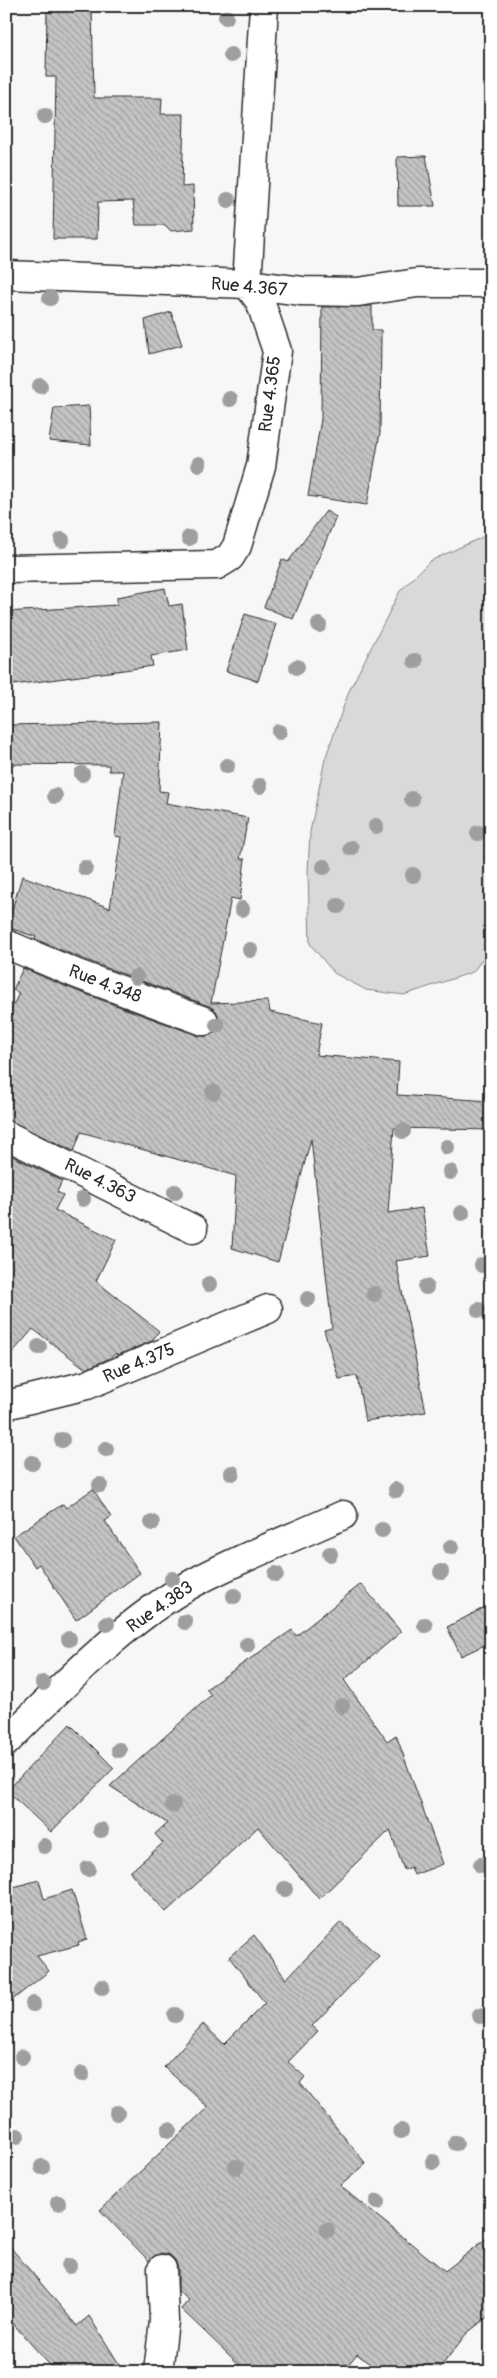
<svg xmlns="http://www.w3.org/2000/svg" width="497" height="2378" font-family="Pangolin,sans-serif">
	<defs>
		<pattern id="building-back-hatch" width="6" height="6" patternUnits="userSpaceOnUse" patternTransform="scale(1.25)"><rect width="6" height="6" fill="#c4c4c4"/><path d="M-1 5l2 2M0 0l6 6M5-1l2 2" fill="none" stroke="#9f9f9f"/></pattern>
	</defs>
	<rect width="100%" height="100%" fill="#f7f7f7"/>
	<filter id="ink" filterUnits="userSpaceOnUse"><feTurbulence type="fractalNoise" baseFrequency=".02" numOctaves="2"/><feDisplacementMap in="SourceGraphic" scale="10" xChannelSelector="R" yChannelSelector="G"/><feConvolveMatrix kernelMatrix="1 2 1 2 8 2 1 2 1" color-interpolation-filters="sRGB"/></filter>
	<g filter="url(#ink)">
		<!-- green -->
		<path fill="#d9d9d9" stroke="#828282" d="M491,533V947L473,972L404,995L366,990L334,973L310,944L308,872L310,832L325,759L349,691L400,591L430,561Z"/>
		<!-- building -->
		<path fill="url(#building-back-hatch)" stroke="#2b2b2b" d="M47,6H92L94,98H162L161,114H184L182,187L193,186L194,229L171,231L165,225H136L133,201L98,202L97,239H53L56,77H46Z
			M426,156L435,206H398L397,157Z
			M372,306V330H381L380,433L367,505L308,496L321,419L322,307Z
			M171,312L182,345L149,354L145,320Z
			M89,406L91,445L49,441L54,408Z
			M326,511L336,517L293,619L264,607L282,559L288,562Z
			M165,588L169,606L182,604L188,650L151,656L153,666L6,686V612L117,605V597Z
			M245,614L276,624L258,681L226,671Z
			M162,722L159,791L168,792L166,803L248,818L240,859H245L240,900L231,898L211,1003L268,1001L270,1012L322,1023L316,1055L399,1062L397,1095L491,1101V1130L394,1128L388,1213L422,1208L430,1256L396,1261L426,1412L365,1421L357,1376L339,1379L324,1330L332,1328L311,1139L278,1262L232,1248L236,1176L81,1132L74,1151L6,1120V1021L19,993L13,990L23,968L72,989L199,1036H207L214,1033L218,1027L219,1018L216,1011L209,1006L83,959L35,939L36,937L7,927L22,876L110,908L121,837L115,836L123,771H109V765L6,764V725Z
			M6,1153L62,1181L57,1192L63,1195L55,1210L116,1240L96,1281L159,1331L152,1341L118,1355L116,1353L110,1358L86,1369L33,1329L6,1360Z
			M93,1489L111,1517L105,1521L140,1573L76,1620L39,1564L35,1567L14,1536L63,1504L66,1508Z
			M361,1584L401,1632L344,1680L387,1741L396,1735L443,1864L414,1875L411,1867L404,1870L390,1830L319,1899L258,1827L166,1912L130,1872L163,1843L155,1834L167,1823L110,1786L211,1695L206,1689L292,1630L296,1636Z
			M491,1604V1642L461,1656L447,1627Z
			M70,1724L114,1768L51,1832L7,1791Z
			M39,1880L44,1899L72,1890L87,1939L78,1942L79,1945L37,1956L49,1971L6,2005V1889Z
			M341,1922L379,1956L312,2026L318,2031L288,2062L305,2077L300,2083L366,2164L340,2186L445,2271L491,2235V2314L466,2334L437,2372H380L357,2354L342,2372H247L181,2309L189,2300L178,2291V2268L175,2260L170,2255L162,2253L154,2256L149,2261L100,2210L208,2107L164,2067L203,2024L224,2044L265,2003L229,1957L254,1935L286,1979Z
			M6,2242L77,2326L89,2316L124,2372H56L6,2316Z"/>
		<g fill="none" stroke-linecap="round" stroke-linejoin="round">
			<!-- minor casing -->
			<g stroke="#2b2b2b" stroke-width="31">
				<path id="minor" d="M6,275L247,284L302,291L358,292L417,283H491
					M6,569L217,565L230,557L237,546L261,466L277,351L260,301L247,284L264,6
					M6,944L77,974L204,1021
					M6,1135L193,1229
					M6,1405L87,1385L268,1309
					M6,1742C61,1687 129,1617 197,1581C244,1556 295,1537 343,1515
					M158,2372L164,2321L162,2269"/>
			</g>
			<!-- minor -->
			<use href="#minor" stroke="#fff" stroke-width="28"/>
		</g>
		<!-- trees -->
		<g fill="#9e9e9e">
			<circle cx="226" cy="17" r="8"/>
			<circle cx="231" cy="55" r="8"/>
			<circle cx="45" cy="116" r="8"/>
			<circle cx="228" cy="200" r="8"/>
			<circle cx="50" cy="298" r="8"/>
			<circle cx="40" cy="386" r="8"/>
			<circle cx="230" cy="399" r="8"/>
			<circle cx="199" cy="464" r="8"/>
			<circle cx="189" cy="538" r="8"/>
			<circle cx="62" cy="540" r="8"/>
			<circle cx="319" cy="625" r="8"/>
			<circle cx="415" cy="661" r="8"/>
			<circle cx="297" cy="667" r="8"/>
			<circle cx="279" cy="732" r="8"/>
			<circle cx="227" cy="766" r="8"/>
			<circle cx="82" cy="774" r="8"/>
			<circle cx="260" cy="786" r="8"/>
			<circle cx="55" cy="796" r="8"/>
			<circle cx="412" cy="799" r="8"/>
			<circle cx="376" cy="826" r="8"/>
			<circle cx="478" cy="833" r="8"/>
			<circle cx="351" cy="848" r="8"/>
			<circle cx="324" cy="867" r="8"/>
			<circle cx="85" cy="868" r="8"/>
			<circle cx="413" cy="875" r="8"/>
			<circle cx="338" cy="906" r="8"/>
			<circle cx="242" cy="909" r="8"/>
			<circle cx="250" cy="950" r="8"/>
			<circle cx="136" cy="977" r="8"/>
			<circle cx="217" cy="1025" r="8"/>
			<circle cx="213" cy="1092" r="8"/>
			<circle cx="403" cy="1131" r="8"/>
			<circle cx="447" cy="1147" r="8"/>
			<circle cx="450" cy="1172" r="8"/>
			<circle cx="175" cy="1192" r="8"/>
			<circle cx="83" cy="1199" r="8"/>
			<circle cx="462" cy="1213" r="8"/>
			<circle cx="482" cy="1265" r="8"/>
			<circle cx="209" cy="1284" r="8"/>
			<circle cx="426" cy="1287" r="8"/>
			<circle cx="374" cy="1294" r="8"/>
			<circle cx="308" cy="1299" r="8"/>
			<circle cx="479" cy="1310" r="8"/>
			<circle cx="39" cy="1347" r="8"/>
			<circle cx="62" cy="1440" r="8"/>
			<circle cx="106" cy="1449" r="8"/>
			<circle cx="32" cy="1463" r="8"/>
			<circle cx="232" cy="1473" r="8"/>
			<circle cx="100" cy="1485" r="8"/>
			<circle cx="396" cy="1490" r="8"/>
			<circle cx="152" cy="1523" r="8"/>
			<circle cx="382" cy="1530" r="8"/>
			<circle cx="451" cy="1547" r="8"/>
			<circle cx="330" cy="1554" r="8"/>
			<circle cx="441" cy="1572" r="8"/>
			<circle cx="276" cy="1574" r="8"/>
			<circle cx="172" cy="1579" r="8"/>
			<circle cx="234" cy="1596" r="8"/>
			<circle cx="185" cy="1622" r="8"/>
			<circle cx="107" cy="1624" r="8"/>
			<circle cx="425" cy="1625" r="8"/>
			<circle cx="69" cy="1639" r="8"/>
			<circle cx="247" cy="1645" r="8"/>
			<circle cx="43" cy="1683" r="8"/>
			<circle cx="342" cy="1706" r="8"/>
			<circle cx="119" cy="1750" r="8"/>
			<circle cx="173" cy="1805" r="8"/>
			<circle cx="101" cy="1830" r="8"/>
			<circle cx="44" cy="1846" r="8"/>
			<circle cx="481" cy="1865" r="8"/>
			<circle cx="88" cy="1869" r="8"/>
			<circle cx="285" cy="1889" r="8"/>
			<circle cx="102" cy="1987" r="8"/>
			<circle cx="33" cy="2004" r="8"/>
			<circle cx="175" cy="2015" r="8"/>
			<circle cx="480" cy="2016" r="8"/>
			<circle cx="22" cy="2057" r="8"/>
			<circle cx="82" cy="2074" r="8"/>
			<circle cx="117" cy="2113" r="8"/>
			<circle cx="169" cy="2130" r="8"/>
			<circle cx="401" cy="2131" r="8"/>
			<circle cx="17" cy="2136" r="8"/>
			<circle cx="456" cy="2143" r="8"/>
			<circle cx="433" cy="2162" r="8"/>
			<circle cx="42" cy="2167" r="8"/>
			<circle cx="236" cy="2167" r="8"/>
			<circle cx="377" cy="2202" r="8"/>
			<circle cx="58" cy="2203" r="8"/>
			<circle cx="327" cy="2230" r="8"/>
			<circle cx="69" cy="2266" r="8"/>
		</g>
	</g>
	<g text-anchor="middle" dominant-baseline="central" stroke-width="4" stroke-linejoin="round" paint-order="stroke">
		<!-- street labels -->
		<g font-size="18" fill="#2b2b2b" stroke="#fff">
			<text transform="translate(249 287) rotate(5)">Rue 4.367</text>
			<text transform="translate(270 394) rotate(-83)">Rue 4.365</text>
			<text transform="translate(105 984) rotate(21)">Rue 4.348</text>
			<text transform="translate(100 1181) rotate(27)">Rue 4.363</text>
			<text transform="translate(139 1363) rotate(-23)">Rue 4.375</text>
			<text transform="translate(160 1607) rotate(-35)">Rue 4.383</text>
		</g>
	</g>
	<!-- margin -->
	<rect width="497" height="2378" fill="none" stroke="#fff" stroke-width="25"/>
	<rect x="12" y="12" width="472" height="2353" fill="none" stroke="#2b2b2b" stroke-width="2" filter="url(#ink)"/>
</svg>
